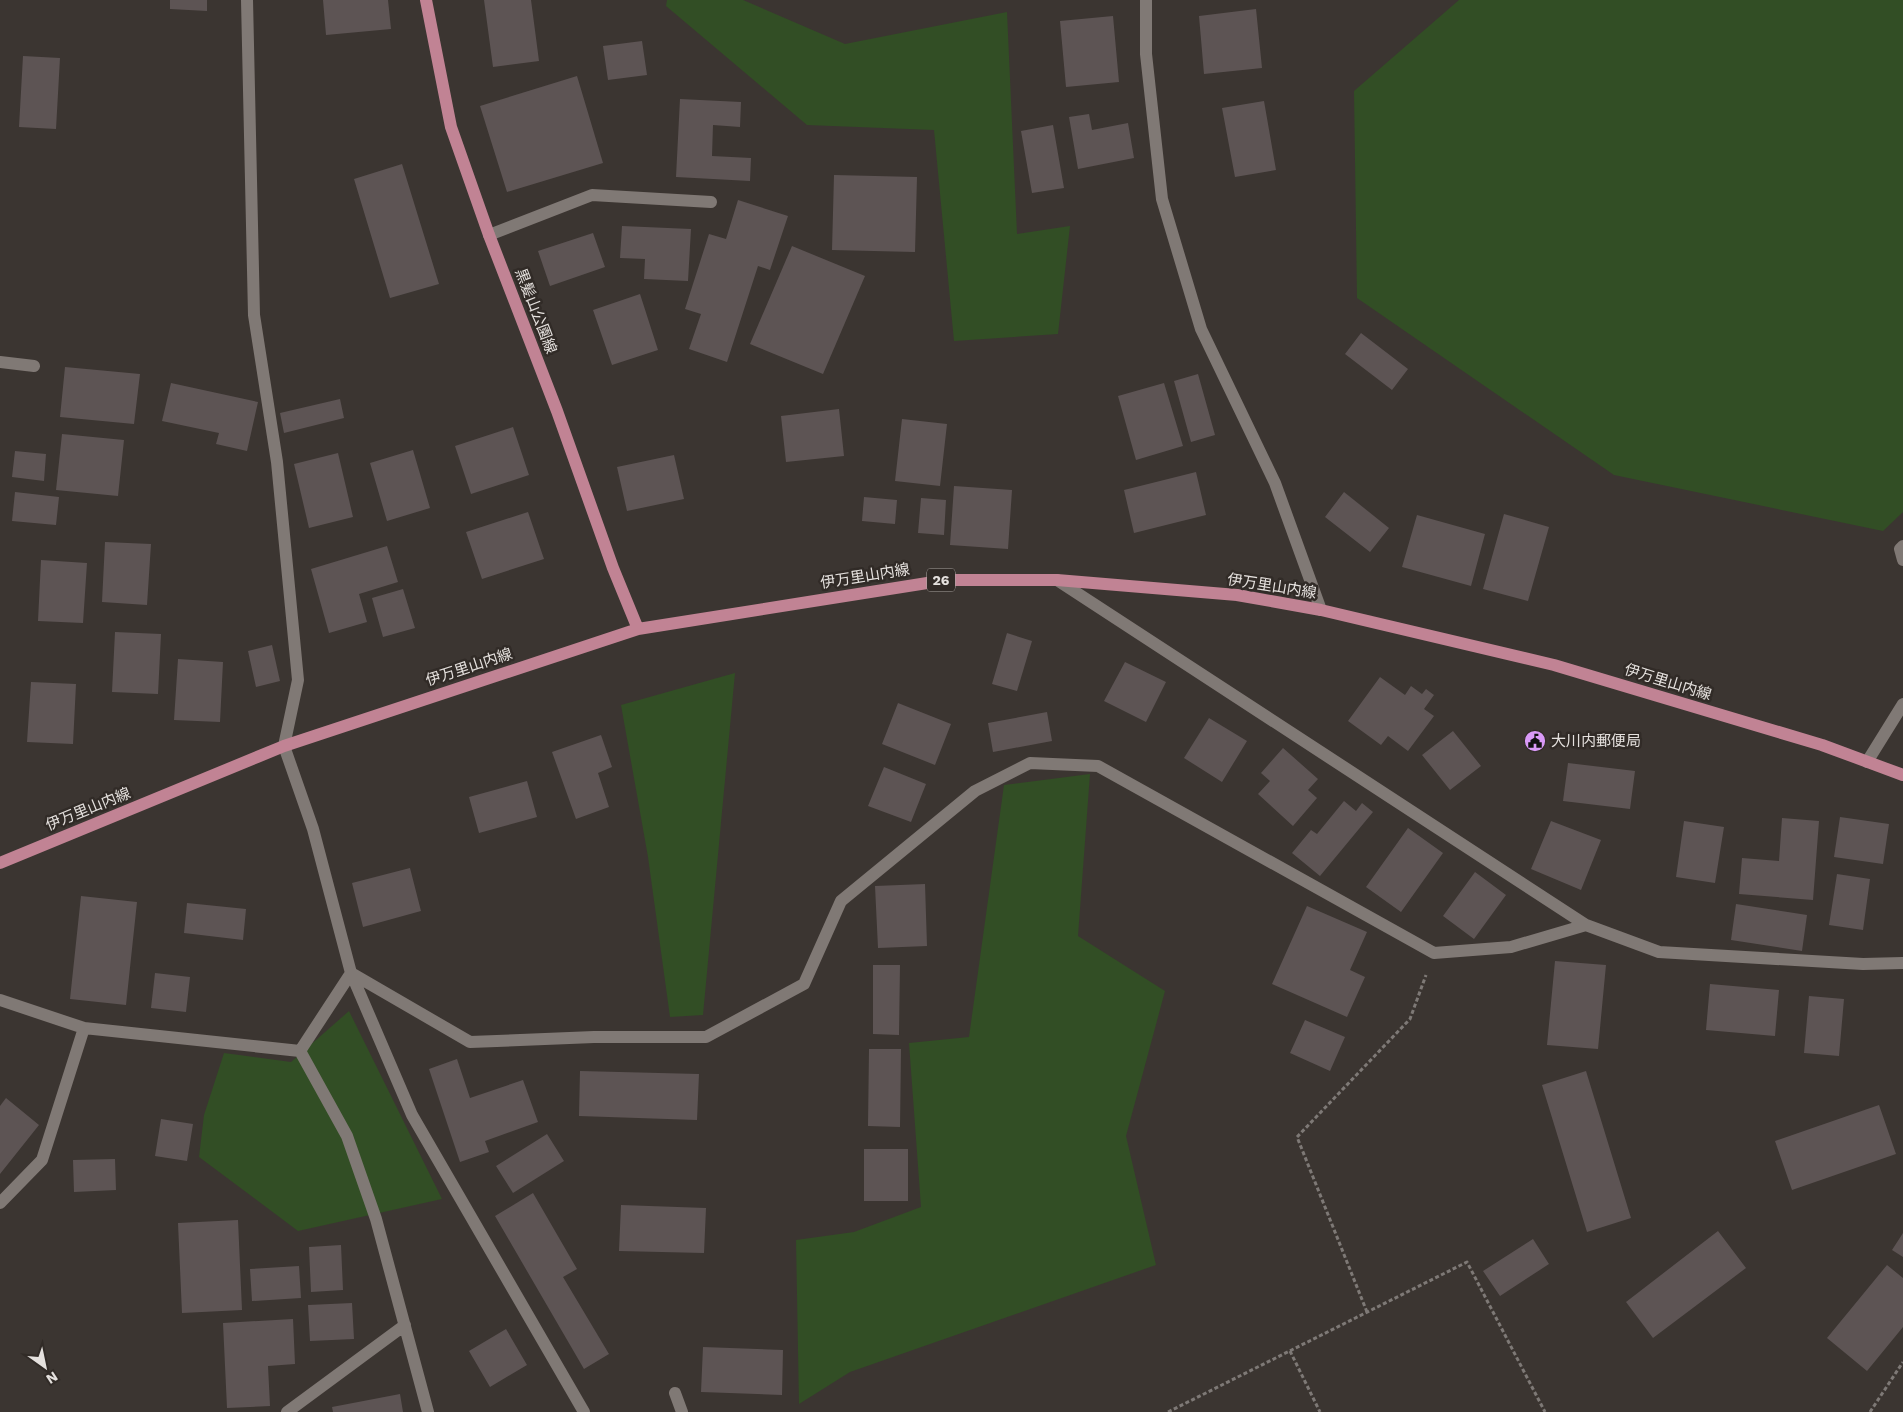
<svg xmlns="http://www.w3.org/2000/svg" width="1903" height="1412" font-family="'Work Sans','Noto Sans JP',sans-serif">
	<rect width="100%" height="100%" fill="#3b3531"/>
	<!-- green -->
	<path fill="#324e25" d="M667,0H743L845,44L1007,12L1017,234L1070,226L1058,334L954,341L934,130L807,125L666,6Z
		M1459,0H1903V512L1883,531L1614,475L1357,298L1354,91Z
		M735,673L703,1015L670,1017L648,857L621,705Z
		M1090,774L1078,936L1165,991L1126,1136L1156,1265L850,1372L799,1404L796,1240L854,1232L921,1207L909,1043L969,1037L1004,785Z
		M349,1011L442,1199L298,1231L199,1157L204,1115L224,1053L291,1062Z"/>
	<!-- building -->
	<path fill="#5d5454" d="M170,0H207V11L170,9Z
		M323,0H388L391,29L326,35Z
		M484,0H531L539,61L493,67Z
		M1256,9L1262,68L1204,74L1199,16Z
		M1113,16L1119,82L1066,87L1060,21Z
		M642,41L647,75L608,80L603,46Z
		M23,56L60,58L56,129L19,127Z
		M577,76L603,163L507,192L480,106Z
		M680,99L741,102L740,127L713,125L712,156L751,158L750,181L676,177Z
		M1264,101L1276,170L1235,177L1222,108Z
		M1089,114L1092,130L1128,123L1134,158L1078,169L1069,117Z
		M1053,125L1064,188L1032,193L1021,131Z
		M402,164L439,284L390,298L354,179Z
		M834,175L917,177L915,252L832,250Z
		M738,200L788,216L770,270L758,266L727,362L689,349L701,314L685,309L709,234L726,239Z
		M622,226L691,229L688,281L644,279L645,259L620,258Z
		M593,233L605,267L550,286L538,251Z
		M792,246L865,276L823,374L750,344Z
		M640,294L658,350L612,365L593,310Z
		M1361,333L1408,369L1392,390L1345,354Z
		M65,367L140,374L134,424L60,417Z
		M1198,374L1215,435L1191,442L1174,381Z
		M171,383L258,402L247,451L216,444L219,433L162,421Z
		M1164,383L1183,446L1136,460L1118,396Z
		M340,399L344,418L284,433L280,413Z
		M839,409L844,456L786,462L781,416Z
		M902,419L947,424L940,486L895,481Z
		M513,427L529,475L471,494L455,446Z
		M62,434L124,440L118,496L56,490Z
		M413,450L430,508L387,521L370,463Z
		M15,451L46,454L44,481L12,477Z
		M338,453L353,517L309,528L294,464Z
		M674,455L684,499L627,511L617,467Z
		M1196,472L1206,515L1134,533L1124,490Z
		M954,486L1012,490L1008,549L950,545Z
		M15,492L59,497L56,525L12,521Z
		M1344,492L1389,528L1370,552L1325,517Z
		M864,497L897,500L895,524L862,521Z
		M921,498L946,500L944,535L918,533Z
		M528,512L544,559L482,579L466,532Z
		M1504,514L1549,527L1528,601L1483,589Z
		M1417,515L1485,534L1471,586L1402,567Z
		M105,542L151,544L147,605L102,602Z
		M387,546L398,582L359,594L367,622L329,633L311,569Z
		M41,560L87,563L83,623L38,621Z
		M403,589L415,628L383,637L372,598Z
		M115,632L161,634L158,694L112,692Z
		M1007,633L1032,641L1017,691L992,684Z
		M272,645L280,681L256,687L248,651Z
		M178,659L223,662L220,722L174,720Z
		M1125,662L1166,682L1146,722L1104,701Z
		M1380,677L1405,695L1411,686L1422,694L1426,689L1434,695L1424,709L1434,716L1408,751L1388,736L1381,745L1348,721Z
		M31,682L76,684L73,744L27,742Z
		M898,703L951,724L935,765L882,744Z
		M1047,712L1052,741L993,752L988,723Z
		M1209,718L1247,741L1222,782L1184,758Z
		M1453,731L1481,766L1450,790L1422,755Z
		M601,735L612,767L598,773L609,807L576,819L552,752Z
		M1283,748L1318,779L1308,790L1317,798L1293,826L1258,794L1270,781L1261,773Z
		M1568,763L1635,771L1630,809L1563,801Z
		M884,767L926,784L911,822L868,806Z
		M527,781L537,817L479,833L469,797Z
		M1344,801L1356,811L1362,803L1373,812L1320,876L1292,853L1311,830L1317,834Z
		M1840,817L1889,824L1883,864L1834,857Z
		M1782,818L1819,821L1813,900L1739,894L1742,858L1779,861Z
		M1551,821L1601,840L1581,890L1531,869Z
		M1684,821L1724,827L1715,883L1676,877Z
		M1408,828L1443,853L1401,912L1366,887Z
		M410,868L421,911L363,927L352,883Z
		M1475,872L1506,895L1474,939L1443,916Z
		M1837,874L1870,879L1863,930L1829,925Z
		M925,884L927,946L878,948L875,886Z
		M81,896L137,902L126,1005L70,999Z
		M187,903L246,909L243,940L184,933Z
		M1736,904L1807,915L1802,951L1731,940Z
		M1307,906L1367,932L1350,970L1365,977L1347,1017L1272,984Z
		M1555,961L1606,965L1598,1049L1547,1045Z
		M873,965H900L899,1035L873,1034Z
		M155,973L190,977L186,1012L151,1008Z
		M1710,984L1779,990L1775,1036L1706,1030Z
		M1809,996L1844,999L1839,1056L1804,1053Z
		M1305,1020L1345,1037L1330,1071L1290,1053Z
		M869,1049H901L900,1127L868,1126Z
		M457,1059L470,1098L523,1080L538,1122L485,1141L489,1152L460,1162L429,1069Z
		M580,1071L699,1074L697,1120L579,1116Z
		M1586,1071L1631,1218L1587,1232L1542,1085Z
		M6,1098L39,1125L0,1174V1106Z
		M1879,1105L1896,1154L1792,1190L1775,1141Z
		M161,1119L193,1124L187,1161L155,1156Z
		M547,1134L564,1161L513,1193L496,1166Z
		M864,1149H908V1201H864Z
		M115,1159L116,1190L74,1192L73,1160Z
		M533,1193L577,1269L563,1277L609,1354L584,1369L495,1216Z
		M621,1205L706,1208L704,1253L619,1251Z
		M238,1220L242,1310L182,1313L178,1223Z
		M1718,1231L1746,1268L1653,1338L1626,1302Z
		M1903,1233V1257L1892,1250Z
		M1533,1239L1549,1264L1500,1296L1483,1271Z
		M341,1245L343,1290L311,1292L309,1247Z
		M1887,1265L1903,1278V1327L1867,1371L1827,1338Z
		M299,1266L301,1298L252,1301L250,1269Z
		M352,1303L354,1339L310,1341L308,1305Z
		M293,1319L295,1364L268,1366L270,1406L227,1408L223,1323Z
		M506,1329L527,1365L490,1387L469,1351Z
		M703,1347L783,1350L782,1395L701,1392Z
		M400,1394L403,1412H333L332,1407Z"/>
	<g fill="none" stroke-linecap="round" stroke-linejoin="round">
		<!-- path -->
		<path stroke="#7e7976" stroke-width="3" stroke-dasharray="4 2.5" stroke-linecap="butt" d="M1367,1312L1297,1137L1410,1019L1426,975
			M1290,1351L1320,1412
			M1168,1412L1467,1262L1545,1412
			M1870,1412L1903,1362"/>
		<!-- minor -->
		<path stroke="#807975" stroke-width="12" d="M247,0L254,315L277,462L298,680L284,746L313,829L351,973L412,1115L584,1412
			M1146,0V54L1162,199L1201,329L1275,483L1321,610
			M489,235L592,195L711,202
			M0,362L34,366
			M1903,546L1900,549L1903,560
			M1057,580L1586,925L1659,952L1863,964L1903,963
			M1867,762L1903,704
			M351,973L470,1042L594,1037H706L804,984L841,901L975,791L1030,763L1098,766L1434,953L1511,947L1586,925
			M351,973L300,1051L347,1136L376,1219L428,1412
			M0,1000L84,1028L300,1051
			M0,1203L42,1160L84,1028
			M675,1393L682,1412
			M287,1412L405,1325"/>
		<!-- major -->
		<path stroke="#c18394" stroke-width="12" d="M426,0L451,127L489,235L557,411L613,568L638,629
			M0,863L284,746L638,629L946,580H1057L1237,595L1321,610L1554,665L1822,745L1903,775"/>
	</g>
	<!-- icons -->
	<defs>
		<g id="civic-disc" transform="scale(1.125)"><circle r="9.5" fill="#d99af7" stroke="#312b27"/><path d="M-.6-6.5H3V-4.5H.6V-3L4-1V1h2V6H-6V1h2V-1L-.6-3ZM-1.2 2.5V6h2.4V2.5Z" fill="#111"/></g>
	</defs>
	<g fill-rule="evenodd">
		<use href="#civic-disc" x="1535" y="741"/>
	</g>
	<g text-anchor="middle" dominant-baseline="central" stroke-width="5" stroke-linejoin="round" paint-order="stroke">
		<!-- shield labels -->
		<rect fill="#312b27" stroke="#afaaa7" stroke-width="1" x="927" y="568.5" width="28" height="23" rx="4"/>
		<g font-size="14" font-weight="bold" fill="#e5e1de">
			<text x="941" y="580">26</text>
		</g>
		<!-- street labels -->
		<g font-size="15" fill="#e5e1de" stroke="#312b27">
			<text transform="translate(536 311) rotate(69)">黒髪山公園線</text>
			<text transform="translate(865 576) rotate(-9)">伊万里山内線</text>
			<text transform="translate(1272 586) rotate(9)">伊万里山内線</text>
			<text transform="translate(469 667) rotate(-18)">伊万里山内線</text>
			<text transform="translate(1668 682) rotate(17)">伊万里山内線</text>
			<text transform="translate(88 809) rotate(-22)">伊万里山内線</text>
		</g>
		<!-- poi labels -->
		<g font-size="15" fill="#e5e1de" stroke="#312b27" text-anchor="start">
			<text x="1551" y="741">大川内郵便局</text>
		</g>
	</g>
	<!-- north arrow -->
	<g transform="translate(45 1367) rotate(147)" stroke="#312b27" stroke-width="4" paint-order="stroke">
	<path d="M0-4L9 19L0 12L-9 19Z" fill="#e5e1de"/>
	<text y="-8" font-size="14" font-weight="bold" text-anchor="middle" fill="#e5e1de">N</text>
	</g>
</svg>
